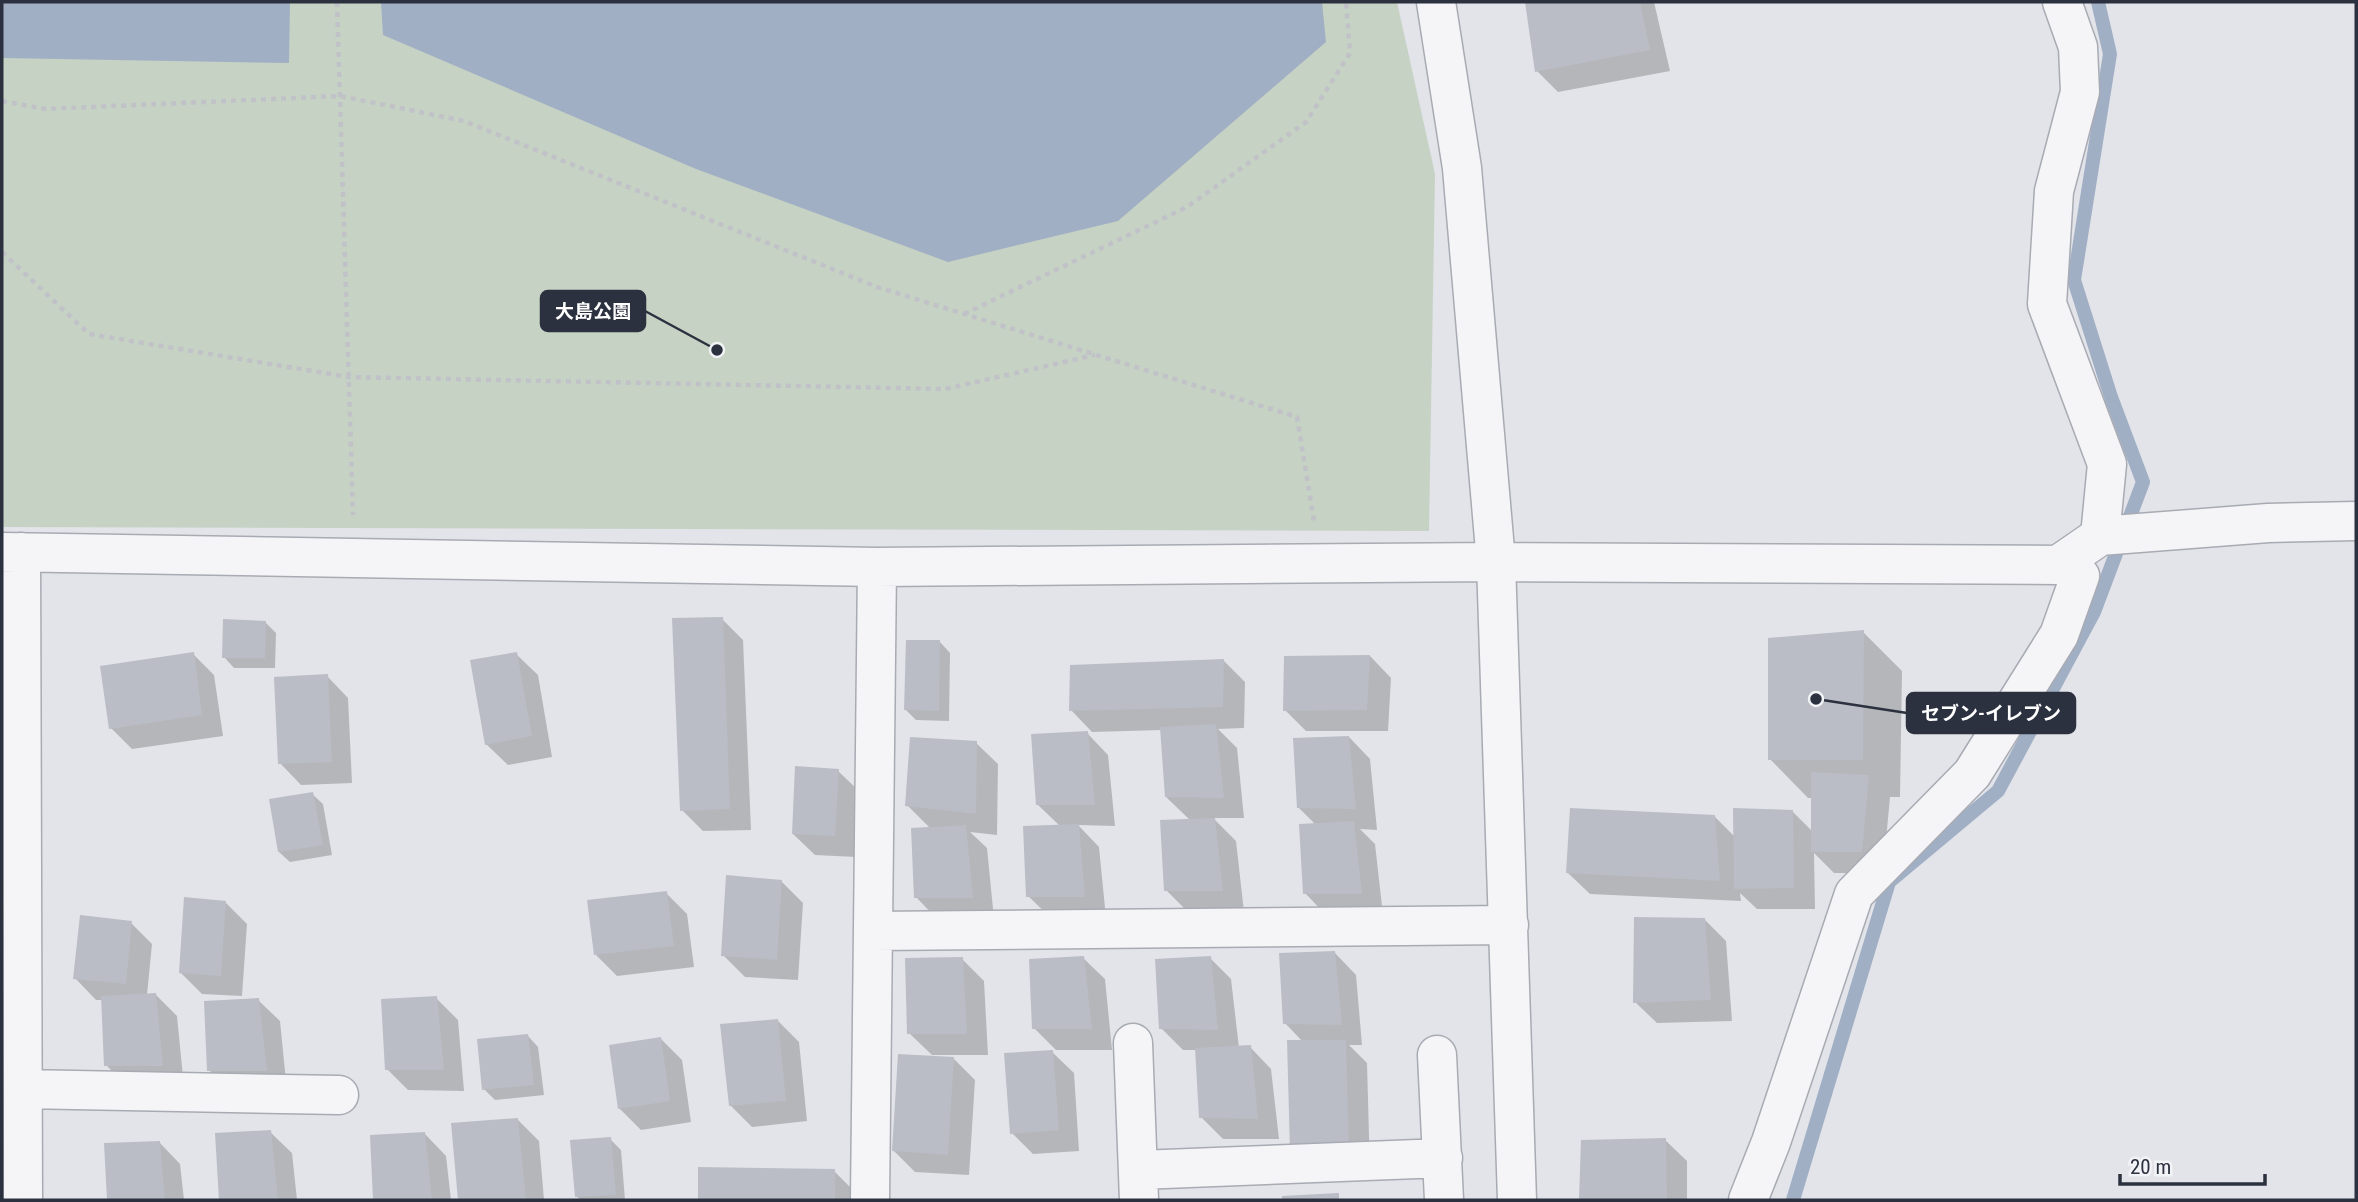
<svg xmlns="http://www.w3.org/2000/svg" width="2358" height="1202" font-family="'Roboto Condensed','Noto Sans JP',sans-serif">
	<rect width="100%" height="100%" fill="#e2e4e9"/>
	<!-- green -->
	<path fill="#c6d2c4" d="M2,2H1397L1435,174L1429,531L2,527Z"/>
	<!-- water -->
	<path fill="#a1afc5" d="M2,2H290L289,63L2,58Z
		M381,2H1322L1326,42L1118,221L948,262L696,169L383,35Z"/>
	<!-- shadow -->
	<path fill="#0003" d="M1654,2L1670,71L1558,92L1537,71L1527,3Z
		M722,619L743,640L751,830L703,831L682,810Z
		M265,622L276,633L275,668H234L224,657Z
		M1863,632L1902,671L1900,797H1890L1883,873H1834L1814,853L1815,909H1757L1740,893L1741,901L1590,894L1568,873L1715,817L1735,837L1793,812L1813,832V798H1808L1770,759Z
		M940,642L950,653L949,721L916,720L905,709Z
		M193,654L214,675L223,736L132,749L111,728Z
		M516,654L538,675L552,757L508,765L486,744Z
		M1370,656L1391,678L1388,731H1306L1285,710Z
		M1224,661L1245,682L1244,728L1218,729L1237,748L1244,818H1213L1236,841L1244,912L1187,911L1166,890L1191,821L1166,797L1162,730L1092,732L1071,710Z
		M327,676L348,698L352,783L301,785L280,763Z
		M1087,733L1108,755L1115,826L1078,825L1099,847L1106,918L1050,917L1028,896L1060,826L1037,804Z
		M1349,737L1370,759L1377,830L1360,829L1375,844L1383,915H1326L1305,893L1316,825L1299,808Z
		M976,743L998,764L997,835L970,832L987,848L994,919H937L916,897L931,829L907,805Z
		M838,771L860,792L856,857L815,855L793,834Z
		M312,794L323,804L332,855L290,862L279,852Z
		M781,881L803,903L798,980L745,977L723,955Z
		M666,893L687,914L694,967L617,976L596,955Z
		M226,903L247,924L242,996L202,994L180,972Z
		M1705,920L1726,941L1732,1021L1657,1023L1635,1002Z
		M131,923L152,944L147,995H156L177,1016L184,1087L127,1086L106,1065L103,1000H96L75,978Z
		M1335,953L1356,975L1362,1045H1349L1367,1063L1370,1172L1313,1173L1303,1042L1285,1023Z
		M1083,958L1105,979L1112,1050H1056L1034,1028Z
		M1210,958L1231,979L1239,1048L1250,1047L1271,1069L1279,1139H1223L1201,1117L1197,1050H1183L1161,1028Z
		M962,959L984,981L988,1055H932L909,1033Z
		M436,998L458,1020L464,1091L408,1090L387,1069Z
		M258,1000L280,1021L287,1091H230L209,1070Z
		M778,1021L799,1042L807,1121L752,1127L730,1105Z
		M528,1036L538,1047L544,1095L495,1100L484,1089Z
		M661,1039L682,1060L691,1122L641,1130L619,1108Z
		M1052,1052L1074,1073L1079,1151L1033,1154L1012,1133Z
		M954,1059L975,1080L969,1175L915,1172L894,1151Z
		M518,1120L539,1141L544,1200H459L452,1125Z
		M270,1132L292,1153L297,1200H221L217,1135Z
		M425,1134L446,1156L451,1200H375L371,1137Z
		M610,1139L621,1150L625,1200H581L577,1197Z
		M1665,1140L1687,1161V1200H1581L1582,1142Z
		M159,1142L180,1164L184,1200H109L106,1145Z
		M700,1168L834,1171L855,1192V1200H700Z"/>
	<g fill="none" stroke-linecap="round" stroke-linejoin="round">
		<!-- stream -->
		<path stroke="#a1afc5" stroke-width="14" d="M1793,1200L1889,882L1998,791L2094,612L2143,482L2111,397L2074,280L2110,54L2098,2"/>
	</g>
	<!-- building -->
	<path fill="#babdc5" d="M1525,2H1640L1650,50L1535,72Z
		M723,617L730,809L680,811L672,618Z
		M223,619L266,621L265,658H222Z
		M1864,630L1863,760H1768V638Z
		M906,640H940L939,711L904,710Z
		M194,652L202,715L109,729L100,666Z
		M517,652L532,736L485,745L470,660Z
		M1370,655L1367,710L1283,711L1284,656Z
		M1224,659L1223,707L1069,711L1070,665Z
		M328,674L332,762L278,764L274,677Z
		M1216,724L1224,798L1165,797L1160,727Z
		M1088,731L1095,805H1036L1031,734Z
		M1349,736L1356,809L1297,808L1293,738Z
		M910,737L977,741L976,814L905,806Z
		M795,766L839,769L835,836L792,834Z
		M1811,772L1869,775L1862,852H1811Z
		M313,792L323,845L278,852L269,799Z
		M1570,808L1715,815L1720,881L1566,873Z
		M1733,808L1793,810L1794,888L1734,889Z
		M1215,818L1223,891H1164L1160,820Z
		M1354,821L1362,894H1303L1299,824Z
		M1079,824L1085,897H1026L1023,826Z
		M966,825L973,898H914L911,828Z
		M726,875L782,880L777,960L721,956Z
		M667,891L674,946L594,955L587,900Z
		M184,897L226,901L221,976L179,973Z
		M80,915L132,921L126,984L73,979Z
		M1634,917L1705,918L1711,1000L1633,1003Z
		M1335,951L1342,1025L1283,1024L1279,953Z
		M1084,956L1092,1029H1032L1029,959Z
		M1211,956L1218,1030L1159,1029L1155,959Z
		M963,957L967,1034H907L905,958Z
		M156,993L163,1066H104L101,996Z
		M437,996L444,1070H385L381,999Z
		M259,998L267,1071H207L204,1001Z
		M778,1019L786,1101L729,1106L720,1024Z
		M528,1034L534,1085L482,1090L477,1039Z
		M661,1037L670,1101L618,1109L609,1045Z
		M1287,1040H1346L1349,1152H1290Z
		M1251,1045L1258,1119L1199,1118L1195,1048Z
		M1053,1050L1059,1130L1010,1134L1004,1053Z
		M898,1054L954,1057L948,1155L892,1151Z
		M518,1118L526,1200H458L451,1123Z
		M271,1130L278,1200H219L215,1133Z
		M425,1132L432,1200H373L370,1135Z
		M611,1137L616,1195L575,1197L570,1140Z
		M1666,1138L1667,1200H1579L1581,1140Z
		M160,1141L165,1200H107L104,1143Z
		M698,1167L835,1169V1200H698Z
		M1339,1193V1200H1282V1196Z"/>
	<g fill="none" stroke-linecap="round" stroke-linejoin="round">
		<!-- minor casing -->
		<g stroke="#a8abb3" stroke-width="41">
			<path id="minor" d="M1436,2L1462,168L1496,562L1517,1200
				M2062,2L2078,47L2080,92L2054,191L2047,304L2107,464L2100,536
				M2,552L877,567L1496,562L2058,565L2100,536L2268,523L2356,521
				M21,552L23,1200
				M873,931L1509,925
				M1133,1043L1139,1200
				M1437,1055L1444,1200
				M23,1089L339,1095
				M1139,1170L1443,1158
				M870,1200L877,567
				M1748,1200L1771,1142L1854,894L1972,774L2059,635L2080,576L2066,560"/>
		</g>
		<!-- path -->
		<path stroke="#c1c2c8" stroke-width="4.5" stroke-dasharray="5 5" stroke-linecap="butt" d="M337,2L353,515
			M2,101L45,109L340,96L464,121L877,287L1297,417L1314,521
			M2,252L89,334L349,377L945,389L1095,355
			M964,314L1187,207L1306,122L1350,53L1346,2"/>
		<!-- minor -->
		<use href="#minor" stroke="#f5f5f8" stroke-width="38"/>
	</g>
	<!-- callouts -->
	<path fill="none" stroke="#2c313f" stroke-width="2.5" d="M717 350L645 311M1816 699L1907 713"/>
	<g fill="#2c313f" stroke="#f2f3f7" stroke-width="2.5">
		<circle cx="717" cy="350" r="7"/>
		<circle cx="1816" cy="699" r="7"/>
	</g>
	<g fill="#2c313f" stroke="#2c313f" stroke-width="2.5">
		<rect x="541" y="291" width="104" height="40" rx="7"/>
		<rect x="1907" y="693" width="168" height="40" rx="7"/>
	</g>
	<g font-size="19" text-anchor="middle" font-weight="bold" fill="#fff">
		<text x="593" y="318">大島公園</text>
		<text x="1991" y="720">セブン-イレブン</text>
	</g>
	<!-- border -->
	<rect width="2358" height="1202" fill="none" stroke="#2c313f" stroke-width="7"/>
	<!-- scale -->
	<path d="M2120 1174v10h145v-10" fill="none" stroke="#2c313f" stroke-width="3.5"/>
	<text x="2130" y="1174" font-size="21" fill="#2c313f" stroke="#f2f3f7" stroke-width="5" paint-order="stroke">20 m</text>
</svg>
